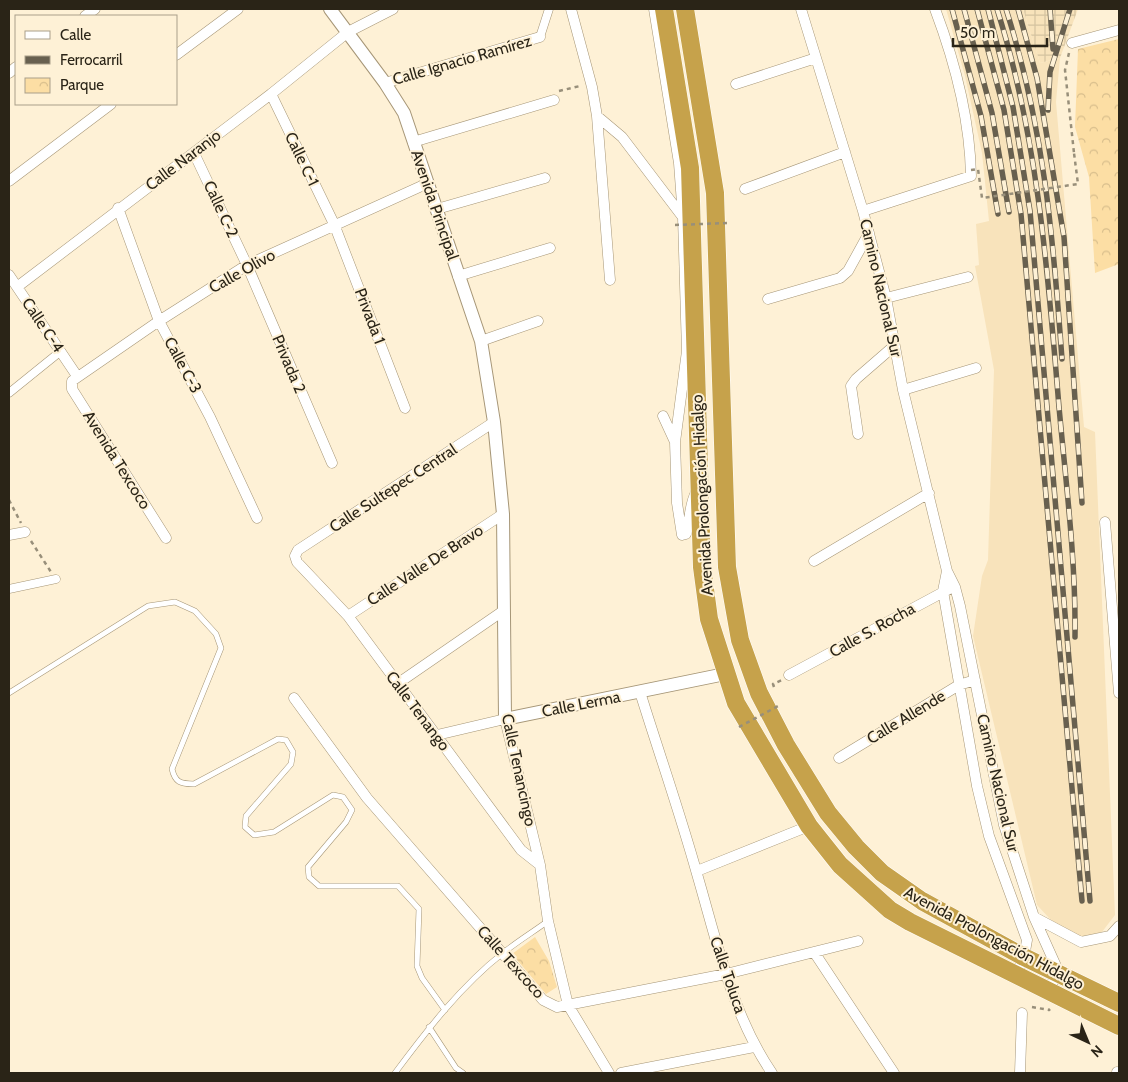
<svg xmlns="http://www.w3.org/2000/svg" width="1128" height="1082" font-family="Cabin,sans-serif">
	<defs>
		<pattern id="industrial-grid" width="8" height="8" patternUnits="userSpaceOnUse" patternTransform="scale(1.25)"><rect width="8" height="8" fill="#f8e3bb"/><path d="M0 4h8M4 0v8" fill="none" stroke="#d5c3a0"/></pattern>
		<pattern id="park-crowns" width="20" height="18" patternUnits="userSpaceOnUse" patternTransform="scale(1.25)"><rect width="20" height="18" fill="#fcdea4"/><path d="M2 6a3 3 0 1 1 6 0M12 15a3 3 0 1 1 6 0" fill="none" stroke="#d8be8c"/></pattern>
	</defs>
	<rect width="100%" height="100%" fill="#fef1d6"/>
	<!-- built -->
	<path fill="#f8e3bb" d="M946,9H1023L1040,63L1060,58L1056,102L1084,427L1095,432L1115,915L1102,932L1078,938L1050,919L1037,905L973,636L982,576L988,560L994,370L975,266L979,265L976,224L989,221L982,153L965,76Z"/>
	<!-- industrial -->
	<path fill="url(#industrial-grid)" d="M1023,9H1078L1060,58L1040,63Z"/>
	<!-- park -->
	<path fill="url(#park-crowns)" d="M1119,39V264L1095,273L1089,177L1075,127L1078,49Z
		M535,937L549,961L557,987L546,994L512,954Z"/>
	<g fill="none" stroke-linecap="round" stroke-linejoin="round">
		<!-- service casing -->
		<g stroke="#a69677" stroke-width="6">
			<path id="service" d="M9,693L148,606L175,602L195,611L216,634L221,648L172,769C175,782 180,784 194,784L278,739L286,740L293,752L291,764L246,816L245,827L254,835L274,832L333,795L343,797L352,810L346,822L308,867L309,877L319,886H398L419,909L417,966L422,978L445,1010
				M429,1027L456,1068L463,1073
				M395,1073C427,1030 461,986 503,953C518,941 533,932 548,921"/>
		</g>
		<!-- pedestrian casing -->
		<g stroke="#a69677" stroke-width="9">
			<path id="pedestrian" d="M540,37L549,9
				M9,393L61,351
				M9,589L56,579"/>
		</g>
		<!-- minor casing -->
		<g stroke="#a69677" stroke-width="11">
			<path id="minor" d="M571,9L592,87L597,116L610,280
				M654,9L679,163L683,217L687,351L675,442
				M801,9L863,211L886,298L903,390L947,571L955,587L960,606L1004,825L1034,917L1056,966L1057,973L1049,990
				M85,16L95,9
				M1072,43L1119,30
				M176,55L238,9
				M9,73L16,67
				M385,83L540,37
				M736,84L816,58
				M271,94L334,224L405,408
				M597,116L622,137L682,216
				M413,142L554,100
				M194,153L247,265L332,463
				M9,181L111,104
				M745,189L845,152
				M118,208L159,321L210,417L257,518
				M437,209L545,178
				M863,211L971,176C970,119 955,62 935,9
				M9,275L77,376
				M458,276L550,248
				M17,287L271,94L348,32L393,9
				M886,298L968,277
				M768,299L840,278L848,271L869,233
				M481,341L538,321
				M903,390L976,368
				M663,416L675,442L677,503L682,535L686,534C691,519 688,509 696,492
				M494,422L298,550L295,556L297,562L348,616L521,850L540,865
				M858,434L851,386L856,379L894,346
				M1105,522L1119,693
				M9,535L25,532
				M166,538L72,389V381L159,321L247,265L426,184
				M814,561L929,493
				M947,571L943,591L977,786L989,836L1027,940L1024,957L1016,974
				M348,616L503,514
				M789,675L949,589
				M397,684L503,611
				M640,692C659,753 680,813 697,874C717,942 732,1015 772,1073
				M294,698L367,798L543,1000L557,1007L726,974L858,941
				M437,735L505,719L540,865L548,921L568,1005L609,1073
				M839,758L959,685L975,680
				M697,871L809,826
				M1034,917L1081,942L1110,936L1119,926
				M814,952L894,1073
				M621,1073L754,1047
				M1020,1073L1022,1013
				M1117,1073V1072"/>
		</g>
		<!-- tertiary casing -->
		<g stroke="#a69677" stroke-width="14">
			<path id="tertiary" d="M330,9L385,83L404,113L481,341L494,422L503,514L505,719L725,674"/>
		</g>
		<!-- trunk casing -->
		<g stroke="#fff" stroke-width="19">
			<path id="trunk" d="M664,9L690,168L702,567L709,619L736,703L809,826L840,865L890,910L910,922L1119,1026
				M685,9L715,193L727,567L740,640L759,693L786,745L828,813L856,847L882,873L922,901L1024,957L1119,1003"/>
		</g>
		<!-- path -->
		<path stroke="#988f7a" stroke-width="2.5" stroke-dasharray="4 4" stroke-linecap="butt" d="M1069,53L1065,70L1074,153
			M559,91L580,86
			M9,500L21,523
			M31,541L51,572
			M774,687L773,684L782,680
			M1032,1007L1049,1010L1050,1009"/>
		<!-- service -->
		<use href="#service" stroke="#fff" stroke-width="5"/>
		<!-- pedestrian -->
		<use href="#pedestrian" stroke="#fff" stroke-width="8"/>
		<!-- minor -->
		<use href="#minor" stroke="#fff" stroke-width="10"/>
		<!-- tertiary -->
		<use href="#tertiary" stroke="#fff" stroke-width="12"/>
		<!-- trunk -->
		<use href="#trunk" stroke="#c6a24b" stroke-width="18"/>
		<!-- rail casing -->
		<g stroke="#68604f" stroke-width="5.5">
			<path id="rail" d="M952,9L981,116L998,214
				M964,9L992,113L1009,212
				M977,9L1004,110L1021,214L1082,901
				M988,9L1013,107L1030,211L1090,901
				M997,9C1038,137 1048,274 1059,407C1066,484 1076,561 1075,637
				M1006,9C1044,128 1053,235 1062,359
				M1018,9L1037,78L1064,237L1082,503
				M1050,9L1053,49
				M1048,110L1050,72L1070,9"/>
		</g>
		<!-- rail -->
		<use href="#rail" stroke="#fef1d6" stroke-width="4" stroke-dasharray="11" stroke-linecap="butt"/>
		<!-- path-bridge -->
		<path stroke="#988f7a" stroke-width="2.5" stroke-dasharray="4 4" stroke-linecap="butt" d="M971,170L978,169L982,198L1078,184L1074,153
			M675,225L727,223
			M739,727L780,705"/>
	</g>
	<g text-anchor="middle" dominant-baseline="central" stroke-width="4" stroke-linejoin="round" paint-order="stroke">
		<!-- street labels -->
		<g font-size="16" fill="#2a2417" stroke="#fef1d6">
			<text transform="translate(462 60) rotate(-16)">Calle Ignacio Ramírez</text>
			<text transform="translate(302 159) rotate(64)">Calle C-1</text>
			<text transform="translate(183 160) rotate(-37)">Calle Naranjo</text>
			<text transform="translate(435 205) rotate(71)">Avenida Principal</text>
			<text transform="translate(221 209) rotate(65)">Calle C-2</text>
			<text transform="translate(242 271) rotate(-29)">Calle Olivo</text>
			<text transform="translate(881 288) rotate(77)">Camino Nacional Sur</text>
			<text transform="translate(370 316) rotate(69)">Privada 1</text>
			<text transform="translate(43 325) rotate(56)">Calle C-4</text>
			<text transform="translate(289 364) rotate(67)">Privada 2</text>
			<text transform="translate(183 365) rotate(62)">Calle C-3</text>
			<text transform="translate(117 460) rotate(58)">Avenida Texcoco</text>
			<text transform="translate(393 488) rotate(-33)">Calle Sultepec Central</text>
			<text transform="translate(702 495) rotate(-93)">Avenida Prolongación Hidalgo</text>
			<text transform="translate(425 565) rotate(-33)">Calle Valle De Bravo</text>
			<text transform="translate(872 630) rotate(-29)">Calle S. Rocha</text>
			<text transform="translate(581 704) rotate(-11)">Calle Lerma</text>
			<text transform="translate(418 711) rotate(53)">Calle Tenango</text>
			<text transform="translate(906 717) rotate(-31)">Calle Allende</text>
			<text transform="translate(519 770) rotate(78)">Calle Tenancingo</text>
			<text transform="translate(998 783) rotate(77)">Camino Nacional Sur</text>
			<text transform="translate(994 938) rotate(28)">Avenida Prolongación Hidalgo</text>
			<text transform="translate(511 962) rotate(48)">Calle Texcoco</text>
			<text transform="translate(728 975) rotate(71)">Calle Toluca</text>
		</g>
	</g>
	<!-- border -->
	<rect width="1128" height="1082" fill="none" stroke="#2a2417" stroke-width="20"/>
	<!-- legend -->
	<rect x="15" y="15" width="162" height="90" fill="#fef1d6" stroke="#a99f8a"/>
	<rect x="25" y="31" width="25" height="8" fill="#ffffff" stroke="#a99f8a"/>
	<text x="60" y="40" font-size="15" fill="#2a2417">Calle</text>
	<rect x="25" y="56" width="25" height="8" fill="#68604f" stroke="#a99f8a"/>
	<text x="60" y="65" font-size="15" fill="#2a2417">Ferrocarril</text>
	<rect x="25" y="78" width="25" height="15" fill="url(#park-crowns)" stroke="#a99f8a"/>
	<text x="60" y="90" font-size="15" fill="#2a2417">Parque</text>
	<!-- north arrow -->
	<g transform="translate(1088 1042) rotate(136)" stroke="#fef1d6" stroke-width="4" paint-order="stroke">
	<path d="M0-4L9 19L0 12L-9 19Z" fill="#2a2417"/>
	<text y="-8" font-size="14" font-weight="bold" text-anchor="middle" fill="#2a2417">N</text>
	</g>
	<!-- scale -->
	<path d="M953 38v8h94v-8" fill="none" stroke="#2a2417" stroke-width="2.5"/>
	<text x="960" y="38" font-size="15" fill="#2a2417" stroke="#fef1d6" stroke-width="4" paint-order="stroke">50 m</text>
</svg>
